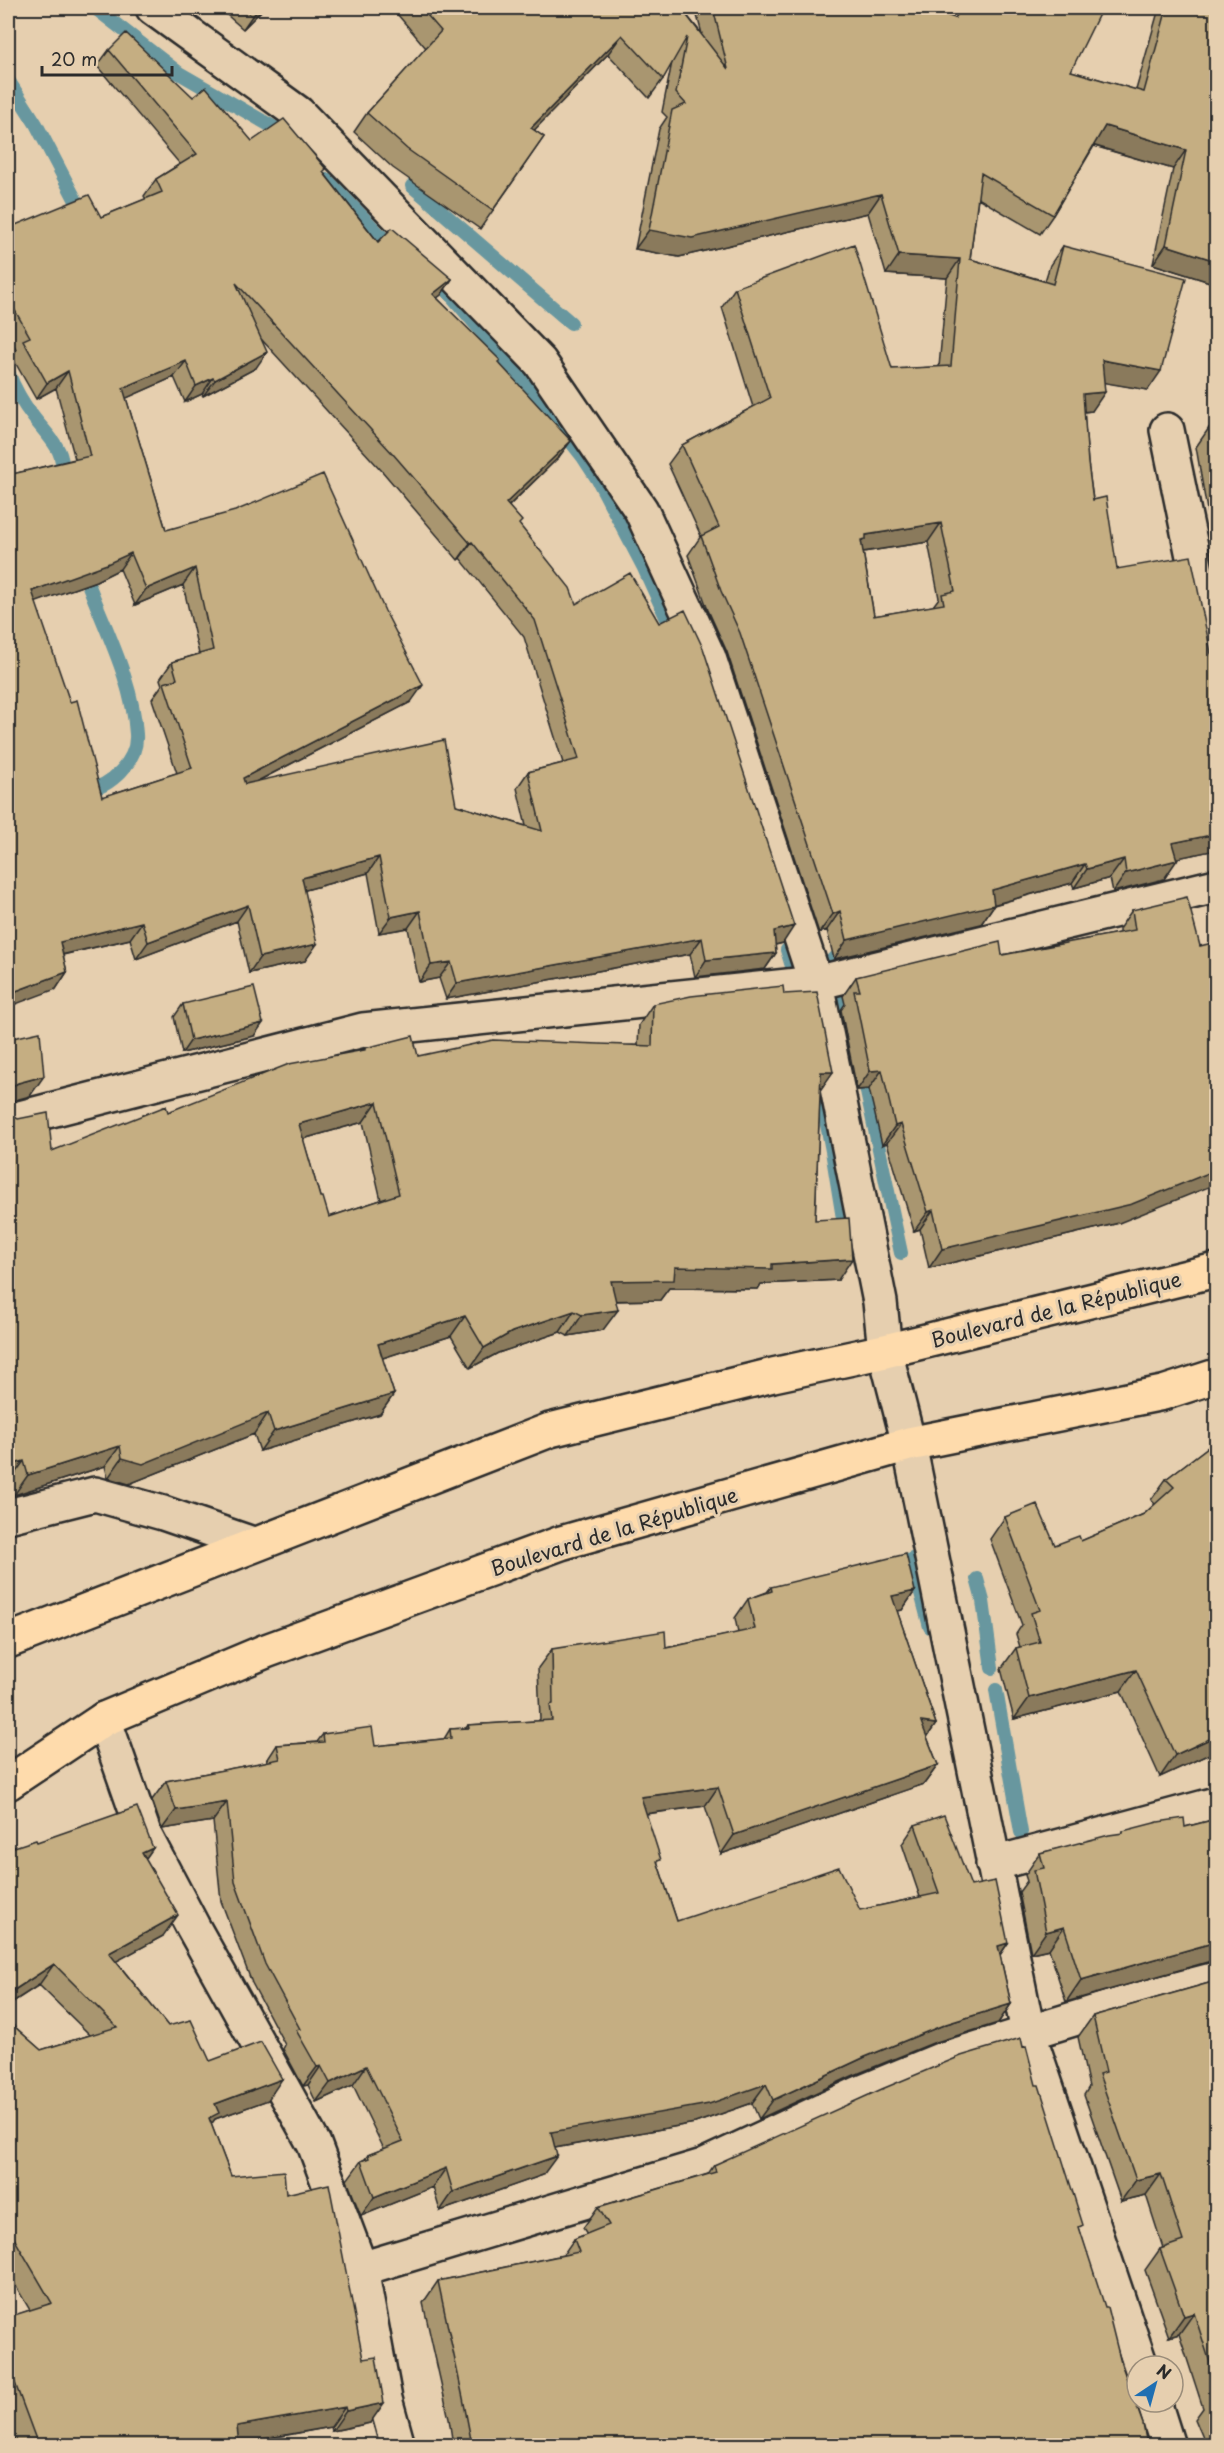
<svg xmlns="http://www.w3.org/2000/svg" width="1224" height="2453" font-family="'Playpen Sans',sans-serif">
	<rect width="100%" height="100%" fill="#e6cfaf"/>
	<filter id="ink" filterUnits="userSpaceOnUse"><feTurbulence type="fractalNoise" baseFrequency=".0167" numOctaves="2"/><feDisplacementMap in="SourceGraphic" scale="12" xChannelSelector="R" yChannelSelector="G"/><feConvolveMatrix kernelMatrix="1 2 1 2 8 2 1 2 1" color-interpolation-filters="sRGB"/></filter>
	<g filter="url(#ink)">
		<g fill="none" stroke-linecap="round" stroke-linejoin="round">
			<!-- stream -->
			<path stroke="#68979f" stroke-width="14" d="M95,8L179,73L273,127L286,139
				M8,80L36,124L84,216
				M327,180L381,236
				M412,186L571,323
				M434,275L516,372L583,457L598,480L644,568L674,634
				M8,372C14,388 23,404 34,418C51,440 66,449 62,480
				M82,567C100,620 133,678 136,734C138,761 111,787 85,791
				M787,950L798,986
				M833,959L849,1020
				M863,1073L901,1253
				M821,1093L832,1151L846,1237
				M912,1559L930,1627
				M977,1579L983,1601L992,1668
				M996,1690L1021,1832"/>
			<!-- minor casing -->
			<g stroke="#2b2b2b" stroke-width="38">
				<path id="minor" d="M153,8L298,113L540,362L641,510L709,658L816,983L880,1302L885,1351L909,1444L1028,2032L1141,2366
					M1167,430L1216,668
					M8,1121L363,1030L816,983L1216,886
					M8,1516L95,1494L163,1513L253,1544
					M104,1719L145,1836L193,1927L314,2144L361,2269L385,2399L398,2446
					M993,1864L1216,1804
					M361,2269L703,2166L860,2093L940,2060L1135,2000L1216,1979
					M1154,2402L1168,2446"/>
			</g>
			<!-- major casing -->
			<g stroke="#2b2b2b" stroke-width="38">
				<path id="major" d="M8,1641L550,1430L773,1375L885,1351L1216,1270
					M8,1783L104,1719L266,1651L561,1543L909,1444L1163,1393L1216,1376"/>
			</g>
			<!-- minor -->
			<use href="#minor" stroke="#e6cfaf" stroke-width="33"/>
			<!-- major -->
			<use href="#major" stroke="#fedbac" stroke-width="33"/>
		</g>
		<!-- wall -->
		<path fill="#a99670" stroke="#2b2b2b" stroke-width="1.5" fill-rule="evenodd" d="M219,8H264L243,29Z
			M392,8H681L702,34L695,8H926L1071,71L1136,90L1159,8H1216V284L1153,264L1173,169L1094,146L1053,215L1040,234L978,198L970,259L1045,281L1050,265L1063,246L1148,390L1104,382L1092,411L1084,412L1088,463L1093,500L1117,569L1211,653L1216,662V850L1177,858L1164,879L1113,892L1110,878L1074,888L1072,883L994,905L981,924L834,959L827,930L819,933L727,652L708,610L688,555L701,536L668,464L682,445L753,407L722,307L735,288L892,369L939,367L947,278L886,274L868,213L679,257L635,249L659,129L667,117L662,112L672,62L663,79L649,98L608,54L534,130L544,137L480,229L393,168L354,132L367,113L426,48ZM928,542L939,598L933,606L874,616L863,552Z
			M109,50L193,97L252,141L324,173L378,242L452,279L441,295L437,298L498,362L559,457L509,506L519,525L576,604L783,943L775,945L776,953L765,969L695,977L690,954L446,999L439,978L419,982L408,928L379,933L368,873L305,890V961L249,973L237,921L136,959L130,939L63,955L67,972L56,989L8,475L75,459L56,388L36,399L12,357L16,350L8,335V228L101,217L146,199L144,196L156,179L180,164L97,66ZM262,340L382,471L458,560L460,558L524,637L563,763L528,772L517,788L526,826L456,805L256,782L411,702L166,530L126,398L174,377L185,402L202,394L203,396L256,368ZM120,569L135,605L183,585L199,654L172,662L160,679L162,685L152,699L177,773L102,797L35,602L96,581Z
			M1216,427V577L1209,543L1212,539L1196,447L1209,428Z
			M1132,910L1200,946L1119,1223L929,1268L920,1229L914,1231L887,1143L882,1145L869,1089L857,1090L841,1010L845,1004L843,996L856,977L1002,955L1119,933V929Z
			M784,994L820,1090L815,1220L838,1280L761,1284L758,1289L669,1288L660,1300L616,1301L603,1330L568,1336L560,1332L498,1353L470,1368L451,1336L382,1358L394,1394L380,1414L260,1451L254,1434L129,1484L108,1478L105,1466L14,1495L9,1482H8V1111L52,1151L168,1112L363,1050L365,1048L418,1056L638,1045L639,1025L653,1004ZM363,1122L381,1200L329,1217L320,1197L303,1139Z
			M183,1004L254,1036L182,1053L174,1017Z
			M1216,1441V1751L1160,1777L1121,1691L1014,1719L1001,1669L1016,1648L1020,1647L1016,1634L1022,1625L990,1539L1005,1517L1055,1545L1081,1541L1144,1514L1155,1504L1151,1500L1166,1479Z
			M771,1587L915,1591L902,1610L897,1611L936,1724L927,1737L938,1765L924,1784L721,1854L705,1806L646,1814L658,1864L677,1921L860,1910L920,1897L902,1844L915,1825L971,1886L1008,1943L1000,1955L1011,2004L998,2023L933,2043L852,2076L759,2119L752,2103L695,2123L555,2148L543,2175L440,2211L433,2187L361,2216L347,2180L361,2161L365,2159L368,2155L384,2149L353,2085L316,2102L308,2085L303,2086L283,2049L285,2045L252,1983L221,1901L213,1821L162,1829L152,1800L166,1781L266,1762L277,1745L317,1742L323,1734L375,1746L444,1739L450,1729L466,1728L468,1725L538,1721L540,1719L538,1668L552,1649L666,1648L738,1633L735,1618L748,1599L767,1592Z
			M1216,1819V1961H1211L1066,2002L1049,1949L1031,1953L1019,1892L1027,1881L1025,1875L1040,1853L1121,1834L1123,1831L1185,1827Z
			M37,1842L153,1848L145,1859L163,1936L116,1961L168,2026L210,2061L268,2100L215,2119L211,2124L231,2176L286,2194L370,2423L332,2431L331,2427L239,2444V2445H16L8,2424V2318L30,2310L8,2273V2021L41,2050L90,2035L39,1985L8,2005V1849Z
			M1216,1981V2445H1206L1195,2419L1203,2408L1179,2334L1169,2337L1145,2270L1160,2249L1163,2248L1146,2195L1121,2201L1084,2095L1089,2087L1078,2037L1093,2016Z
			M1023,2047L1121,2363L1147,2445H453L449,2419L423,2303L438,2281L563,2255L574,2239L587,2234L583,2228L598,2207L708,2174L714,2165Z"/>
		<!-- shaded-wall -->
		<path fill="#8a7a5b" stroke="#2b2b2b" stroke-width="1.5" d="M261,8H264L243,29L252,16Z
			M622,35L608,54L518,147L531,128Z
			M1105,126L1186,150L1173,169L1092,145Z
			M881,194L868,213L679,257L635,249L649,230Z
			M1166,245L1216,261V284L1153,264Z
			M899,255L960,259L947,278L886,274Z
			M452,279L441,295L421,310L433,294Z
			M267,352L256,368L203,396L215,380Z
			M1102,360L1161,371L1148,390L1088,380Z
			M186,361L174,377L111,405L123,388Z
			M68,371L56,388L36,399L47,383Z
			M213,378L202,394L185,402L196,386Z
			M1105,392L1092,411L1069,413L1083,394Z
			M571,441L559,457L495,519L506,503Z
			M941,523L928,542L856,553L848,559L866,535Z
			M472,542L460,558L458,560L470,543Z
			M131,553L120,569L96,581L20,608L32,591Z
			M195,568L183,585L135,605L146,589Z
			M423,685L411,702L232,794L243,778Z
			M1216,834V850L1159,862L1172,843Z
			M379,857L368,873L291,894L302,878Z
			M1124,859L1110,878L1074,888L1087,869Z
			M1177,860L1164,879L1113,892L1126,873Z
			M1085,864L1072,883L992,905H994L981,924L834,959L847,940L992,890Z
			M248,905L237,921L136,959L148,942Z
			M420,911L408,928L379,933L391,917Z
			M840,911L827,930L819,933L833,914Z
			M142,922L130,939L48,958L60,942Z
			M794,926L783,943L762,948L774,931Z
			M702,938L690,954L446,999L457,983Z
			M317,944L305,961L249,973L260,957Z
			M776,953L765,969L695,977L706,960Z
			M451,962L439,978L419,982L431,965Z
			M67,972L56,989L8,1007V994Z
			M263,1023L254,1036L182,1053L191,1040Z
			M882,1070L869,1089L857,1090L870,1071Z
			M821,1072H833L819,1092Z
			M44,1076L30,1096L8,1102V1090L10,1087L18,1083Z
			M377,1102L363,1122L285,1144L299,1124Z
			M901,1124L887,1143L882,1145L895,1126Z
			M1216,1170V1184L1119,1223L929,1268L942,1249Z
			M933,1210L920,1229L914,1231L928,1212Z
			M852,1259L838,1280L761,1284L758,1289L669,1288L660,1300L597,1301L611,1281L675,1267L772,1264Z
			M618,1310L603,1330L568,1336L582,1315Z
			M574,1311L560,1332L498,1353L470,1368L484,1348L512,1332Z
			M465,1316L451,1336L364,1364L378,1344Z
			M394,1394L380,1414L260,1451L274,1431Z
			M268,1413L254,1434L129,1484L108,1478L122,1458Z
			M120,1446L105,1466L14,1495L28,1475Z
			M24,1461L9,1482H8V1466Z
			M915,1591L902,1610L879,1615L892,1596Z
			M1136,1670L1121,1691L1014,1719L1029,1698Z
			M921,1722L936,1724L923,1743Z
			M1216,1736V1751L1160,1777L1175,1755Z
			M938,1765L924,1784L721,1854L734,1835Z
			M718,1787L705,1806L628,1816L641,1797Z
			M227,1802L213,1821L162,1829L176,1810Z
			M153,1848L139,1868L142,1853Z
			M178,1915L163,1936L95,1973L109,1953Z
			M1064,1927L1049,1949L1031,1953L1046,1932Z
			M1216,1942V1961H1211L1066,2002L1081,1980Z
			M1008,1943L995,1962L998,1946Z
			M54,1964L39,1985L8,2005V1994Z
			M1011,2004L998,2023L933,2043L852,2076L759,2119L773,2100L865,2057L946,2024Z
			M321,2066L308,2085L303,2086L317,2067Z
			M366,2066L353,2085L316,2102L330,2083Z
			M282,2079L268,2100L215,2119L205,2133L195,2138L215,2104Z
			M766,2084L752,2103L695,2123L537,2151L551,2132Z
			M557,2156L543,2175L440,2211L453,2192Z
			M446,2168L433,2187L361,2216L374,2197Z
			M1161,2174L1146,2195L1121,2201L1136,2180Z
			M1194,2313L1179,2334L1169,2337L1184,2316Z
			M384,2403L370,2423L332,2431L346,2411Z
			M345,2407L331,2427L229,2445L237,2426Z"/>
		<!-- building -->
		<path fill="#c5ae82" stroke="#2b2b2b" stroke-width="1.5" fill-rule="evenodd" d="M243,8H261L252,16Z
			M421,8H681L728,69L713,8H926L955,18L962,8H1102L1071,71L1144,92L1167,8H1216V261L1166,245L1186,150L1105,126L1053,215L981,173L970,259L1053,284L1063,246L1186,278L1161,371L1102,360L1105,392L1083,394L1088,463L1093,500L1106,497L1117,569L1191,556L1211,653L1216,662V834L1172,843L1177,860L1126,873L1124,859L1087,869L1085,864L992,890L994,905L847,940L840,911L833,914L740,633L721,591L701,536L719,527L682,445L770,398L735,288L854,244L892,369L951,366L960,259L899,255L881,194L692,238L649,230L672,110L686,104L676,93L687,37L663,79L622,35L531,128L544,137L493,210L407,149L367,113L441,31ZM941,523L955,591L942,594L944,604L874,616L861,540L866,539V535Z
			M126,33L193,97L206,87L252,141L284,119L326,169L323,172L378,242L392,228L452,279L433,294L500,360L498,362L571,441L506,503L522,521L519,524L570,588L576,604L630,573L659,623L685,610L703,648L794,926L774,931L776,953L706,960L702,938L457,983L451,962L431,965L420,911L391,917L379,857L302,878L317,944L260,957L248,905L148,942L142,922L60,942L67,972L8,994V475L90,456L68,371L47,383L23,340L30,337L8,298V228L89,195L101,217L162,192L156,179L197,154L109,50ZM236,283L393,454L470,543L472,542L535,620L579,759L528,772L542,831L456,805L444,740L245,784L243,778L423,685L385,611L323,474L235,511L166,530L123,388L186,361L196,386L213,378L215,380L267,352ZM131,553L146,589L195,568L213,650L172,662L177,679L164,683L192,768L102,797L77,700L70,702L32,591L107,564Z
			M1216,427V469L1209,428Z
			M1187,897L1200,946L1216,942V1170L1132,1204L942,1249L933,1210L928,1212L901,1124L895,1126L882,1070L870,1071L854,991H860L856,977L1000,942L1002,955L1135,930L1132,910Z
			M783,986L784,994L817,992L833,1072H821L815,1220L849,1218L852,1259L772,1264V1269L675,1267L674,1280L611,1281L618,1310L582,1315L574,1311L512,1332L484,1348L465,1316L378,1344L394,1394L274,1431L268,1413L143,1464L122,1458L120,1446L28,1475L24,1461L8,1466V1111V1113L18,1119L48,1113L52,1151L166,1106L168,1112L289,1064L365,1050V1048L413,1036L418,1056L493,1040L652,1046L653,1004L691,996ZM377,1102L399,1194L329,1217L323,1197H320L299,1124Z
			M254,987L263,1023L191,1040L183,1004Z
			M40,1032L44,1076L18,1083L10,1087L8,1090V1039Z
			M1216,1441V1736L1175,1755L1136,1670L1029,1698L1016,1648L1040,1642L1031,1613L1040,1610L1005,1517L1037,1504L1055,1545L1079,1536L1081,1541L1144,1514L1174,1487L1166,1479Z
			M906,1554L915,1591L892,1596L936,1724L921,1722L938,1765L734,1835L718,1787L641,1797L661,1860L657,1861L677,1921L839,1867L860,1910L939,1893L915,1825L944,1815L971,1886L995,1881L1008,1943L998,1946L1011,2004L946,2024L865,2057L773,2100L766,2084L709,2104L551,2132L557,2156L453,2192L446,2168L374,2197L361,2161L369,2158L368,2155L403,2141L366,2066L330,2083L321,2066L317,2067L296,2030L300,2029L265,1964L235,1882L227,1802L176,1810L166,1781L280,1759L277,1745L324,1742L323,1734L372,1727L375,1746L451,1738L450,1729L469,1728L468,1725L552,1720L550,1705L553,1704L552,1649L665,1631L666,1648L755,1629L748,1599L772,1591L771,1587Z
			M137,1807L153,1848L142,1853L178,1915L109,1953L168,2026L191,2020L210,2061L261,2042L282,2079L215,2104L219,2113L209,2118L231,2176L284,2171L286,2194L329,2184L363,2359L376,2357L384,2403L346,2411L345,2407L237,2426L239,2445H38L8,2364V2317L52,2303L8,2228V2021L41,2050L117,2027L54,1964L8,1994V1849L36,1840L37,1842Z
			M1184,1818L1185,1827L1216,1819V1942L1081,1980L1064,1927L1046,1932L1034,1870L1044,1868L1040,1853L1109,1835L1123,1833V1831L1158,1822Z
			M1216,1981V2381L1194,2313L1184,2316L1160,2249L1183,2241L1161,2174L1136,2180L1099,2074L1106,2072L1093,2016Z
			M1021,2038L1023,2047L1026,2046L1036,2085H1039L1083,2225L1079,2227L1105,2307H1107L1121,2363L1143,2424L1147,2445H472L463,2398L438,2281L579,2252L574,2239L609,2225L598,2207L716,2172L714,2165L882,2089L961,2056Z
			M1216,2395V2412L1210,2397Z"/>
	</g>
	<g text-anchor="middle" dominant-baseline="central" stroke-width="6" stroke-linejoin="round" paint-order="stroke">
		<!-- street labels -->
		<g font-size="20" fill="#2b2b2b" stroke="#e6cfaf">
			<text transform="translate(1056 1309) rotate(-14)">Boulevard de la République</text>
			<text transform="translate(614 1531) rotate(-17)">Boulevard de la République</text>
		</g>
	</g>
	<!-- margin -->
	<rect width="1224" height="2453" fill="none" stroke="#e6cfaf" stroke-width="30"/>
	<rect x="15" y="15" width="1194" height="2423" fill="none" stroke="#2b2b2b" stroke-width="2" filter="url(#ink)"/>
	<!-- north arrow -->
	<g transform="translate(1155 2384) rotate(36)"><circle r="28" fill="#e6cfaf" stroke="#9b8d7a" stroke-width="1.5"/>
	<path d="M0-4.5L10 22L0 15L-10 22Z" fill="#1f6fb2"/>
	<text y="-9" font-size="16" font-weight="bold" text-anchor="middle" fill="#2b2b2b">N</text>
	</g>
	<!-- scale -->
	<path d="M42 66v9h130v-9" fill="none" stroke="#2b2b2b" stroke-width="3"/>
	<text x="51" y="66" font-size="18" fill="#2b2b2b" stroke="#e6cfaf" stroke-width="4.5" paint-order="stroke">20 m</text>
</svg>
